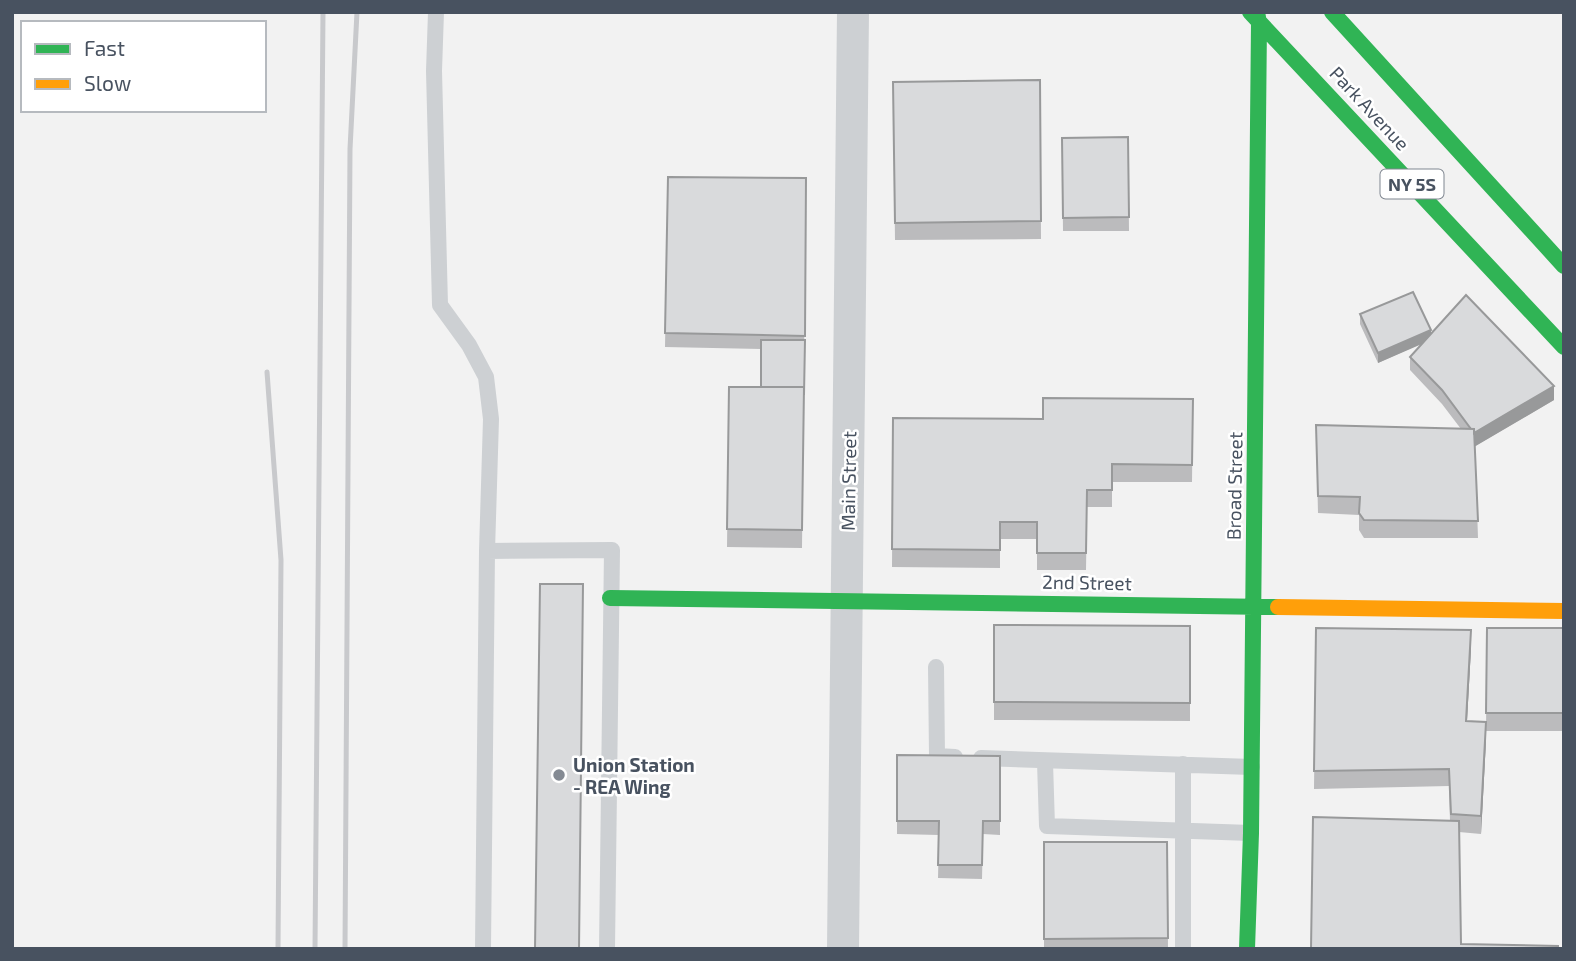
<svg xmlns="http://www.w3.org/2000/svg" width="1576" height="961" font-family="'Exo 2',sans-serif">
	<rect width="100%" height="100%" fill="#f2f2f2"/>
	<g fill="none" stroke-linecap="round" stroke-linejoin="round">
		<!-- lane -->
		<path stroke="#cdd0d3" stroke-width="16" d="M436,12L434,71L440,305L469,345L486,377L491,419L487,551
			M936,667L937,756L955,757
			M981,758L1252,767
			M1045,762L1047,826L1251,833
			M483,949L487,551L612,550L607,949
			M1183,949V764"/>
		<!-- street -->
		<path stroke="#cdd0d3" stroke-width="32" d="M843,949L853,12"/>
		<!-- fast -->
		<path stroke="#30b455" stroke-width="16" d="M1250,12L1564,347
			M1332,12L1564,266
			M610,598L1278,607
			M1247,949L1251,833L1259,23L1257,12"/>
		<!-- slow -->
		<path stroke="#ff9f0a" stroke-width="16" d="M1278,607L1564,611"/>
		<!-- rail -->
		<path stroke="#c8c9cc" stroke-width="5" d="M267,372L281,560L278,949
			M315,949L323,12
			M345,949L350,149L357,12"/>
	</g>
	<!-- wall -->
	<path fill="#bbbbbd" d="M1040,80L1041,239L895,240L893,82Z
		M1128,137L1129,231H1063L1062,138Z
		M668,177L806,178L802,548L727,547L729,387H761V349L665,347Z
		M1360,314L1431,334L1554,400L1475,446L1478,538H1364L1359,530V515L1318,513L1316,425L1461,429L1442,404L1410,370V357L1422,343L1378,363L1360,324Z
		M1193,399L1192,482H1112V507H1087L1086,570H1037V539H1000V568L892,567L893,418L1043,419Z
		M994,625L1190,626V721L994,720Z
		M1316,628L1471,648L1467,721L1486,740L1481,834L1459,832L1311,949L1450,821L1449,786L1314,789Z
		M1487,628H1564V731H1486Z
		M897,755L1000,756V835L983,834L982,879L938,878L939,835L897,834Z
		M1044,842H1167L1168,949H1037L1044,948Z"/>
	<!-- shaded-wall -->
	<path fill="#98999a" d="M1431,330V340L1378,363V353Z
		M1554,386V400L1474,447V433Z
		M1471,630V648L1466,738V721Z
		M1486,722V740L1481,834V816Z"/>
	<!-- building -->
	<path fill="#d9dadc" stroke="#98999a" stroke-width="2" d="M1040,80L1041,221L895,223L893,82Z
		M1128,137L1129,217L1063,218L1062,138Z
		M668,177L806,178L805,336L665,333Z
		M1413,292L1431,330L1378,353L1360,314Z
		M1466,295L1554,386L1474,433V429H1471L1442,390L1410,357Z
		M761,340H805L804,395V387H761Z
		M729,387H804L802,530L727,529Z
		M1043,398L1193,399L1192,465L1112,464V490H1087L1086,553H1037V522H1000V550L892,549L893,418L1043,419Z
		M1316,425L1474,429L1478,521L1364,520L1359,513L1360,497L1318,496Z
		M540,584H583L579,949H535Z
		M994,625L1190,626V703L994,702Z
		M1316,628L1471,630L1466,721L1486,722L1481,816L1451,814L1449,769L1314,771Z
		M1487,628H1564V713H1486Z
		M897,755L1000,756V821H983L982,865H938L939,821H897Z
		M1313,817L1459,821L1461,944L1558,946V949H1311Z
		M1044,842H1167L1168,938L1044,939Z
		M1037,948H1141V949H1037Z"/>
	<!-- markers -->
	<circle fill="#848a93" stroke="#fff" stroke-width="2.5" cx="559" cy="775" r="7"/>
	<g text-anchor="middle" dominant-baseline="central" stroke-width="5" stroke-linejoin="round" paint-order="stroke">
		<!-- shield labels -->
		<rect fill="#fff" stroke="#7f8690" stroke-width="2" x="1380.5" y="169.5" width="63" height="29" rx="5"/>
		<g font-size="18" font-weight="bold" fill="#485260">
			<text x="1412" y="184">NY 5S</text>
		</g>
		<!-- street labels -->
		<g font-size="19" fill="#485260" stroke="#fff">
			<text transform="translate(1370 108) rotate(47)">Park Avenue</text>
			<text transform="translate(848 481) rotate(-89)">Main Street</text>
			<text transform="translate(1234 486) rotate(-89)">Broad Street</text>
			<text transform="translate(1087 582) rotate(1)">2nd Street</text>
		</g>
		<!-- poi labels -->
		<g font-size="19" font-weight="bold" fill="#485260" stroke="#fff" text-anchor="start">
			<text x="573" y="764">Union Station<tspan x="573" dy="22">- REA Wing</tspan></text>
		</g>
	</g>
	<!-- border -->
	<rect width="1576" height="961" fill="none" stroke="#485260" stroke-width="28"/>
	<!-- legend -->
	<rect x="21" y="21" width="245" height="91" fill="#ffffff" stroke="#b6babf" stroke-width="2"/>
	<rect x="35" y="44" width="35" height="10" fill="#30b455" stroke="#b6babf" stroke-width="2"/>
	<text x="84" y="56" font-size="21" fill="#485260">Fast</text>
	<rect x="35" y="79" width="35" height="10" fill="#ff9f0a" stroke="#b6babf" stroke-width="2"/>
	<text x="84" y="91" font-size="21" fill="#485260">Slow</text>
</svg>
